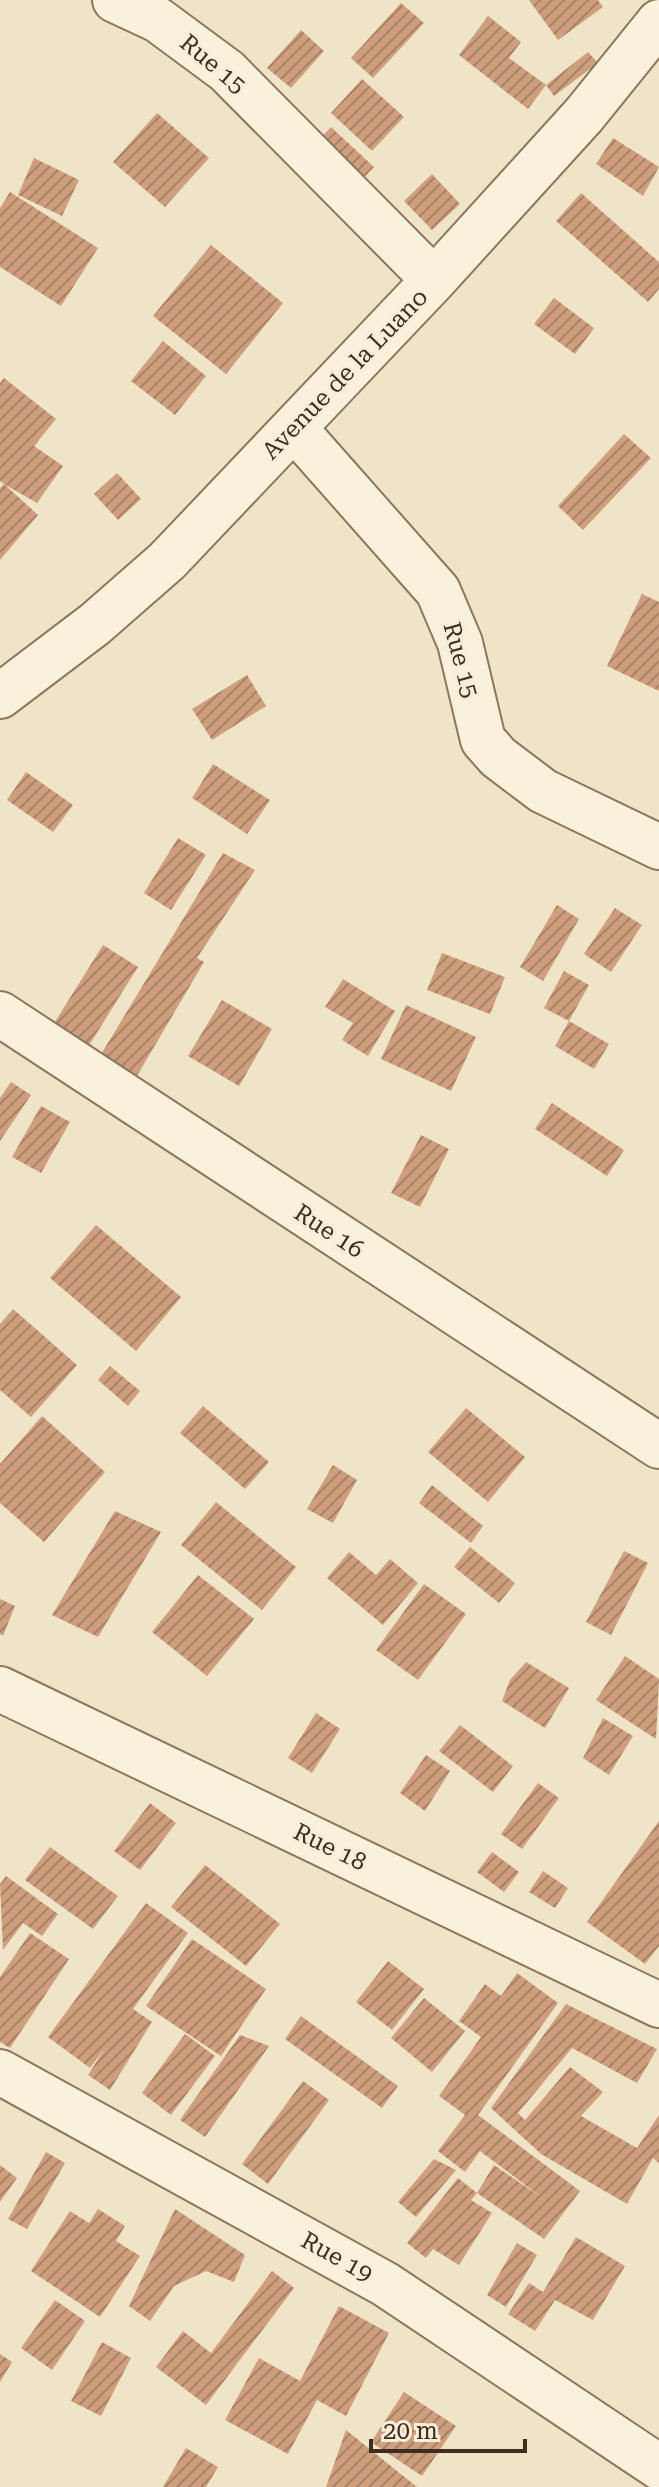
<svg xmlns="http://www.w3.org/2000/svg" width="659" height="2487" font-family="'Roboto Serif',serif">
	<defs>
		<pattern id="building-hatch" width="6" height="6" patternUnits="userSpaceOnUse" patternTransform="scale(2)"><rect width="6" height="6" fill="#cf9f7d"/><path d="M-1 1l2-2M0 6l6-6M5 7l2-2" fill="none" stroke="#a98266"/></pattern>
	</defs>
	<rect width="100%" height="100%" fill="#f0e4c8"/>
	<!-- building -->
	<path fill="url(#building-hatch)" d="M529,0H598L603,7L558,40Z
		M401,3L424,23L373,78L351,58Z
		M488,16L521,42L509,58L546,85L528,109L459,55Z
		M301,30L324,51L291,88L267,68Z
		M588,52L598,63L554,96L546,85Z
		M362,79L404,117L372,151L331,113Z
		M157,113L209,158L165,207L113,162Z
		M331,127L374,167L357,185L314,145Z
		M613,138L659,167L643,196L596,164Z
		M34,158L79,180L62,216L18,195Z
		M432,174L460,204L432,230L404,201Z
		M10,192L98,248L61,306L0,267V208Z
		M581,193L659,262V289L648,302L556,221Z
		M211,245L283,303L226,374L153,316Z
		M554,298L594,328L575,354L534,324Z
		M163,341L206,376L175,415L131,381Z
		M4,378L56,419L34,446L63,466L37,503L4,484L38,515L0,560V488L4,484L0,481V383Z
		M624,434L651,458L583,530L558,506Z
		M117,473L141,499L118,520L94,494Z
		M642,594L659,602V691L607,666Z
		M247,675L266,706L212,740L192,709Z
		M213,764L270,800L247,834L192,798Z
		M26,772L73,805L53,832L7,800Z
		M178,838L206,855L171,910L144,893Z
		M223,853L255,870L197,958L204,962L134,1081L97,1061Z
		M557,905L579,919L543,981L520,967Z
		M615,908L642,925L611,972L584,954Z
		M103,945L138,967L88,1047L53,1025Z
		M442,953L505,977L490,1014L427,990Z
		M564,971L589,985L569,1021L544,1008Z
		M343,979L395,1011L368,1056L342,1040L353,1023L325,1007Z
		M222,1000L272,1029L239,1086L188,1056Z
		M406,1005L476,1037L451,1091L381,1059Z
		M569,1021L609,1044L594,1069L555,1046Z
		M11,1082L31,1095L0,1141V1098Z
		M552,1103L624,1150L607,1176L535,1129Z
		M41,1106L70,1122L41,1173L12,1157Z
		M421,1135L449,1149L420,1207L391,1193Z
		M96,1225L181,1297L136,1351L50,1278Z
		M13,1309L77,1365L31,1417L0,1390V1324Z
		M110,1366L140,1391L128,1406L98,1380Z
		M203,1406L269,1462L245,1489L180,1433Z
		M466,1408L525,1457L488,1502L428,1452Z
		M42,1416L105,1472L44,1542L0,1503V1464Z
		M333,1465L357,1480L333,1523L307,1509Z
		M432,1485L483,1526L471,1543L419,1503Z
		M216,1502L296,1567L262,1610L181,1545Z
		M115,1511L161,1532L98,1637L52,1615Z
		M470,1547L515,1583L499,1603L454,1567Z
		M624,1551L648,1563L611,1635L586,1622Z
		M349,1552L376,1575L390,1559L418,1583L383,1625L327,1578Z
		M198,1575L254,1619L207,1676L152,1632Z
		M424,1584L466,1614L418,1680L376,1650Z
		M0,1599L15,1606L3,1636L0,1634Z
		M625,1656L659,1679L656,1739L596,1700Z
		M526,1662L569,1688L545,1728L502,1701L510,1680Z
		M316,1713L340,1729L312,1773L288,1758Z
		M603,1718L633,1736L609,1775L583,1758Z
		M460,1725L513,1766L493,1792L439,1751Z
		M426,1755L450,1771L425,1811L400,1793Z
		M538,1783L559,1798L522,1849L501,1834Z
		M150,1803L176,1823L140,1870L114,1851Z
		M659,1821V1946L645,1964L587,1922Z
		M50,1847L118,1896L93,1929L25,1880Z
		M492,1852L519,1872L504,1892L477,1872Z
		M205,1865L280,1924L246,1966L171,1907Z
		M543,1871L568,1888L555,1908L529,1892Z
		M6,1876L58,1914L42,1936L23,1923L3,1950L0,1884Z
		M146,1903L188,1933L133,2009L152,2022L110,2090L88,2075L105,2048L90,2068L48,2037Z
		M30,1933L69,1959L10,2048L0,2042V1977Z
		M192,1939L266,1989L221,2056L146,2006Z
		M388,1961L424,1989L392,2030L356,2002Z
		M517,1973L558,2003L478,2115L580,2191L544,2239L477,2193L494,2165L541,2197L480,2151L465,2172L438,2151L465,2115L439,2096L481,2037L459,2021L485,1984L501,1996Z
		M424,1998L465,2031L432,2072L391,2038Z
		M566,2004L657,2049L637,2083L572,2048L518,2113L525,2120L570,2067L603,2092L581,2116L637,2148L659,2115V2163L653,2158L627,2204L541,2154L491,2108Z
		M301,2016L398,2086L382,2108L285,2039Z
		M185,2034L215,2056L171,2115L142,2093Z
		M240,2035L269,2046L205,2137L180,2120Z
		M303,2081L329,2100L268,2184L242,2164Z
		M46,2152L65,2163L27,2229L8,2219Z
		M434,2159L456,2170L416,2217L398,2202Z
		M0,2165L17,2178L0,2202Z
		M458,2178L477,2193L471,2200L492,2213L459,2265L433,2249L426,2258L407,2243Z
		M98,2209L125,2226L116,2241L140,2256L100,2317L31,2271L70,2211L89,2223Z
		M175,2209L245,2255L234,2282L206,2271L174,2286L150,2321L129,2306Z
		M576,2237L625,2266L593,2320L555,2300L535,2331L508,2314L529,2283L543,2292Z
		M517,2243L537,2255L506,2307L487,2295Z
		M272,2271L294,2288L206,2405L156,2367L183,2331L211,2353Z
		M55,2300L85,2321L52,2370L21,2348Z
		M339,2306L389,2333L346,2416L317,2400L288,2454L225,2420L259,2358L300,2381Z
		M102,2342L131,2358L101,2416L71,2401Z
		M0,2354L12,2362L0,2382Z
		M404,2392L456,2426L422,2476L371,2442Z
		M346,2430L417,2487H326Z
		M186,2448L218,2467L206,2487H163Z"/>
	<g fill="none" stroke-linecap="round" stroke-linejoin="round">
		<!-- street casing -->
		<g stroke="#8d765c" stroke-width="48">
			<path id="street" d="M115,0L158,20L227,71L434,280
				M294,428L438,591L460,643L483,740L498,757L543,791L659,847
				M0,696L95,624L167,561L434,280L584,115L659,22
				M0,1014L659,1446
				M0,1689L659,2005
				M0,2072L385,2284L659,2467"/>
		</g>
		<!-- street -->
		<use href="#street" stroke="#faf1dc" stroke-width="44"/>
	</g>
	<g text-anchor="middle" dominant-baseline="central" stroke-width="6" stroke-linejoin="round" paint-order="stroke">
		<!-- street labels -->
		<g font-size="24" fill="#3d2e20" stroke="#f7eed8">
			<text transform="translate(213 64) rotate(40)">Rue 15</text>
			<text transform="translate(345 374) rotate(-46)">Avenue de la Luano</text>
			<text transform="translate(461 660) rotate(75)">Rue 15</text>
			<text transform="translate(329 1231) rotate(33)">Rue 16</text>
			<text transform="translate(330 1847) rotate(26)">Rue 18</text>
			<text transform="translate(337 2257) rotate(29)">Rue 19</text>
		</g>
	</g>
	<!-- scale -->
	<path d="M371 2439v12h154v-12" fill="none" stroke="#3d2e20" stroke-width="4"/>
	<text x="383" y="2439" font-size="24" fill="#3d2e20" stroke="#f7eed8" stroke-width="6" paint-order="stroke">20 m</text>
</svg>
